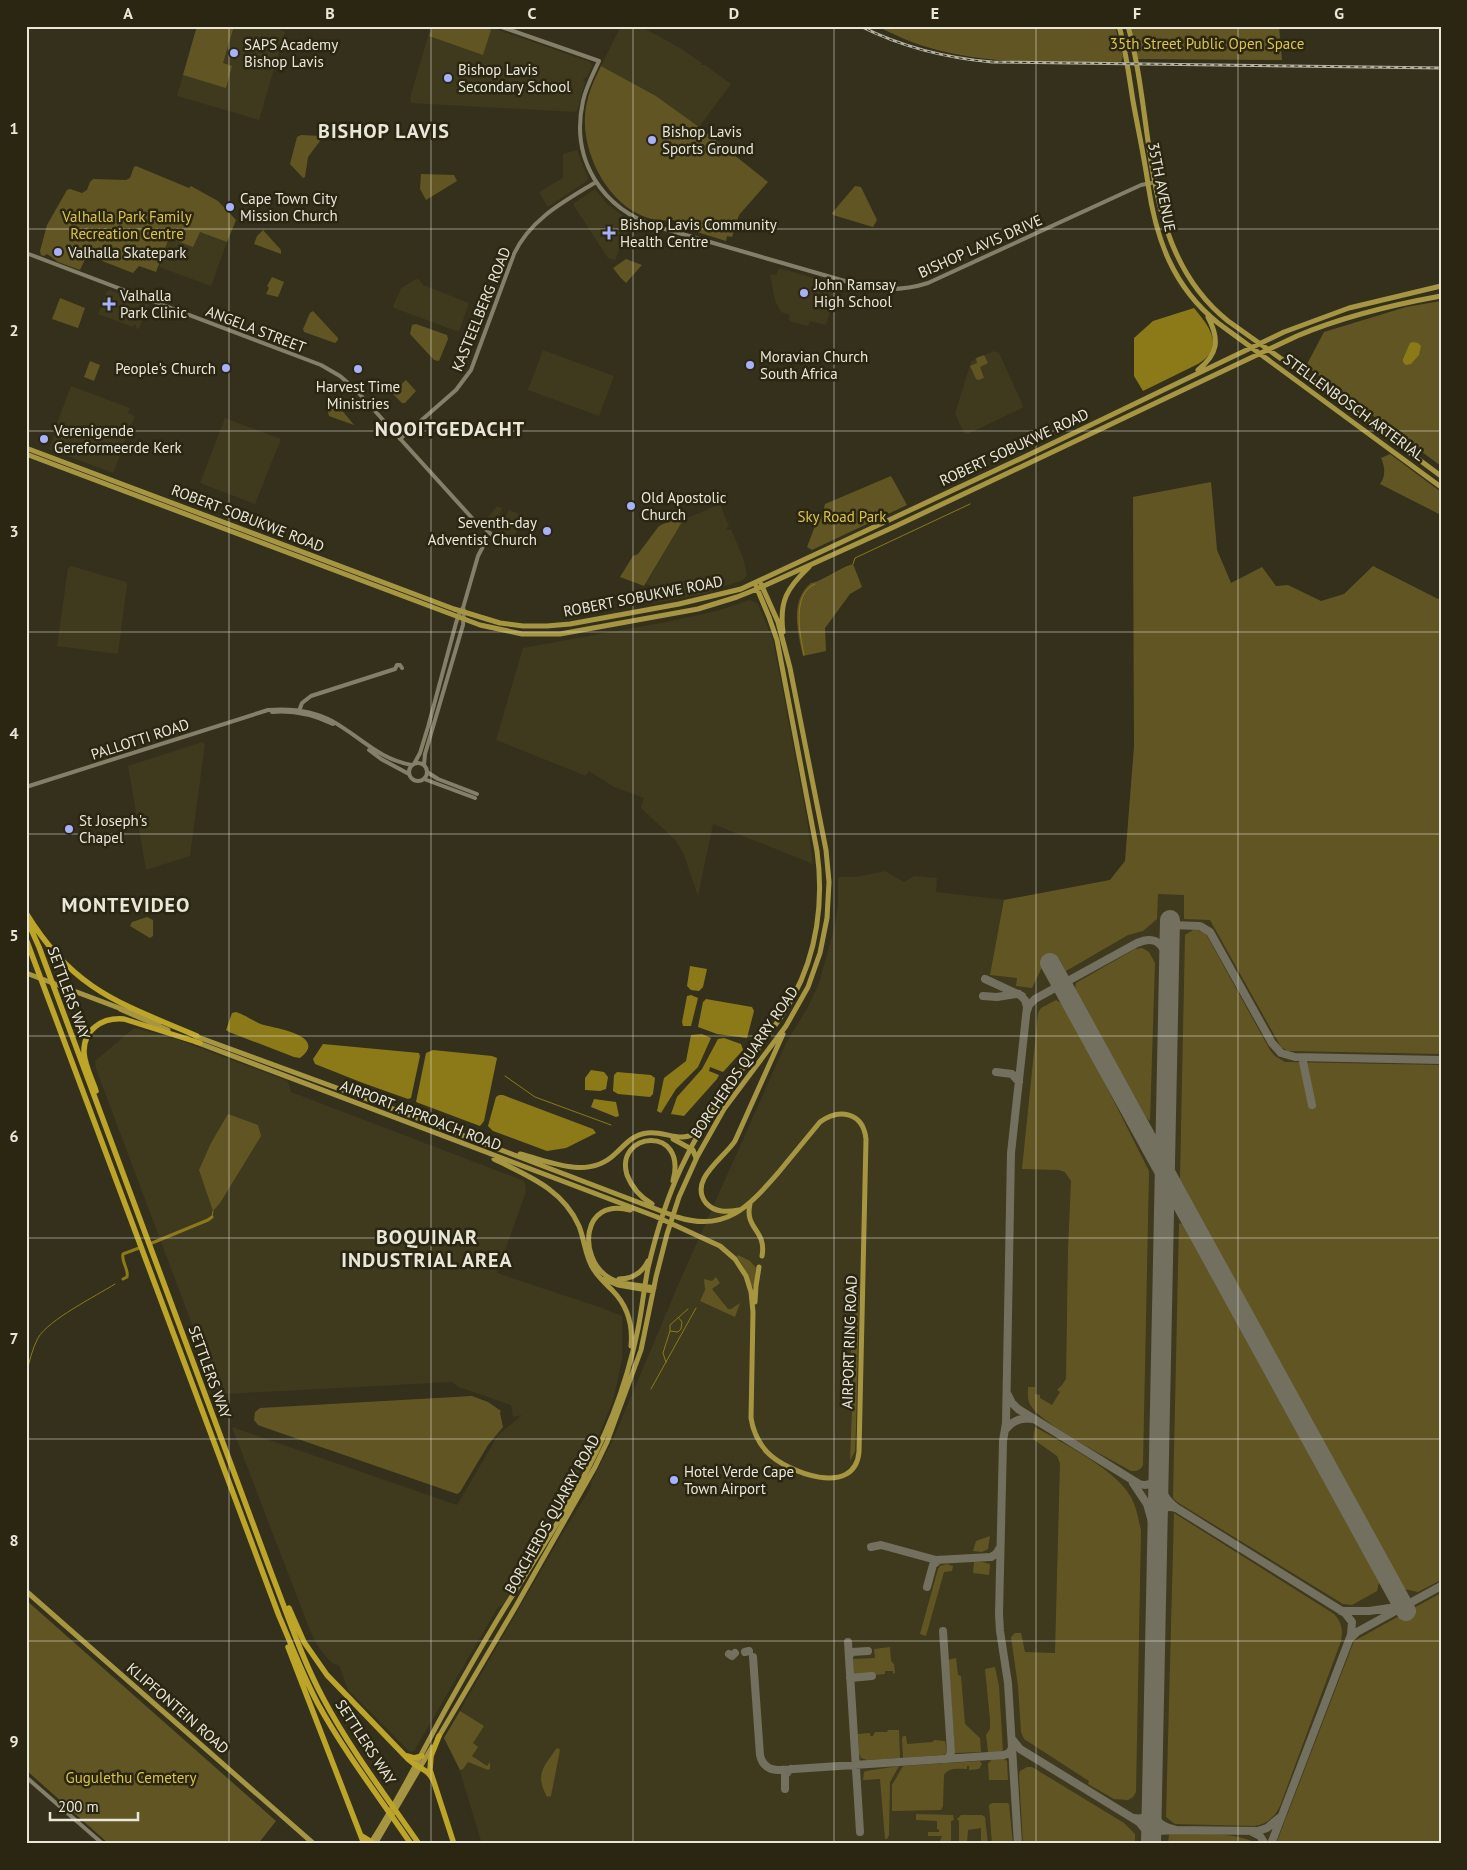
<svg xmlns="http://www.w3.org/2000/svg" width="1467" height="1870" font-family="'PT Sans',sans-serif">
	<rect width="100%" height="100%" fill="#34301c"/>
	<!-- built -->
	<path fill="#3f391e" d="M197,26H279L278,29L285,32L259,120L177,96Z
		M431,26H487L590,62L592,66L587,77L583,79L585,82L577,111L574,112L411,103L410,98Z
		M621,26H640L680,48L702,63L701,65H705L731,84L699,127L656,96L601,66Z
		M577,150L588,178L587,181L548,207L539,192L563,178V154Z
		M595,189L607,204L629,220L630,223L615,260L608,258L574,206V203Z
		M199,231L227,242L211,286L159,267L169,238L193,246Z
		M779,268L838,285L826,325L810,321L808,326L793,322L789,320L790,315L781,312L775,301L770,274L776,275Z
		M418,278L423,285L469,303L459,332L394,308L393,306L401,288Z
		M110,290L149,305L139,329L136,328V325H134L133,327L98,314L107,291Z
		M543,350L614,376L599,416L528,390Z
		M994,351L999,353L1023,406L1022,408L968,434L964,433L955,414L971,362L975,359Z
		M71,386L130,408L128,413L135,416L113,473L49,449L58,427L56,426Z
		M225,418L281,439L255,504L200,483Z
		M1211,482L1217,550L1231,583L1441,863V1696L1345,1844H482L458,1765L444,1738L558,1541L591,1487V1482L611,1444L679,1283L786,1043L808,1007L819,983L834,929L838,906V877H856L885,871L904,882L914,876L937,878L936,892L1007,900L1110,880L1125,861L1134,747L1133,497Z
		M720,504L729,526L726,529L727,530L731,529L743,558L747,575L743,580L703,594L653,603V587L646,584L683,520Z
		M497,506L502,508L500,514L506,516L509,510L522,515L514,538L497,532L483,523Z
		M71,566L126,582L127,585L118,654L57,646L68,568Z
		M750,600L758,604L773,640L807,819L813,864L713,824L698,896L684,855L676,841L641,808L644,798L614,787L589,771L586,776L496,740L523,648L666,622L717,611Z
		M202,742L205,744L190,856L146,870L128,766Z
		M134,1028L176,1039L288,1081L291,1092L522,1180L525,1182L526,1192L497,1273L599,1307L622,1316V1360L613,1401L599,1435L581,1469L518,1572L521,1575L503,1605L498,1607L414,1751L410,1752L348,1690L339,1665L334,1664L328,1659L317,1645L309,1628L232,1427L457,1505L498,1435L522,1415L513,1417L511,1405L459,1387L452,1382L224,1394L219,1396L96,1069L95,1061Z"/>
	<!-- green -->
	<path fill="#615623" d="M197,26H234L223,63L232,66L226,88L183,75Z
		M433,26H481L491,30L483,55L429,36Z
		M877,26H1115L1123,57L1121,62C1057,62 989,66 927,47C909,42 893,34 877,26Z
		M1131,26H1279L1282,60L1138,59Z
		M601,66L656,96L699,127L768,182L739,215L732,237L727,236L726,241L678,226L674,220C621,227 582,163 585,116C586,98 593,82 601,66Z
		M301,135L321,136L323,137L308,157L305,177L303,178L290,164L297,137Z
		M136,166L189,188L191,186L218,201L236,220L227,242L200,232L193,247L169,238L156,272L139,266L133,273L87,255L80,270L58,262L47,254L44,256L41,255L40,251L47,225L67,190L70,189L82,193L87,190L90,182L93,179L126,180L130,178L134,167Z
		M421,174L454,175L457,181L426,200L420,189Z
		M855,186L861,187L877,220L873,227L833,215L832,213Z
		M263,230L281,250V254L254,244L257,236Z
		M626,259L642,265L626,283L620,277L613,268Z
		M272,277L284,282L278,297L266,294L269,288L267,286Z
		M60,298L85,308L78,328L52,319Z
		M1441,301V466L1306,366L1324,332L1406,307Z
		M313,311L338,338V340L335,343L304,332L303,329L310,313Z
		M416,324L447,335L448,339L439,361L434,360L410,334L412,325Z
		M984,355L988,363L980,367L984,378L979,380L976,379L970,366L977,363L976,358Z
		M90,361L100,365L94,381L84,377Z
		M406,380L416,391L405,403H402L392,393Z
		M332,403H336L354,425L329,416L328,412Z
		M1390,454L1441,492V515L1380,484C1386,476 1385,467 1381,458Z
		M891,476L907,505L812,550L807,547L815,526L811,524L813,516L823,512L825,504Z
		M1211,482L1217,550L1231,583L1262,567L1276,586L1288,585L1321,601L1344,594L1373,566L1438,599L1441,596V1054L1288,1051L1281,1047L1210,920L1184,919V895L1158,894L1157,919L1143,931L1128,935L1066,971L1059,958L1042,967L1032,988L1016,986L1017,978L990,975L1004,900L1110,880L1125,861L1134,747L1133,497Z
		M676,518L682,522L644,586L620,577L633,556L638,554L659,526Z
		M853,564L862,587L850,594L825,628L826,651L803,656C798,633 789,601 811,583C819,583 841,567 853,564Z
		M147,917L153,920V936L150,938L130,926L132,922Z
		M1193,930H1198L1206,934L1270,1050L1275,1056L1285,1062L1441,1065V1580L1418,1592L1404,1589L1180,1179L1185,935Z
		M1142,948L1149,952L1155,963L1150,1121L1146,1117L1075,989L1076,983L1135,949Z
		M1056,1000L1061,1003L1073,1020L1149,1171L1143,1465C1140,1471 1137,1471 1131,1471C1109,1458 1043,1425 1031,1406C1027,1401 1028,1393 1028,1387H1035V1394L1040,1395V1398L1052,1405L1060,1392L1057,1390L1062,1385L1066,1379L1068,1250L1071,1181L1065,1172L1059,1170L1022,1169L1038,1013L1041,1008Z
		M228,1114L258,1125L261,1136L220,1203L213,1211L199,1170L211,1143Z
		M1179,1223L1182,1224L1379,1582L1377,1591L1352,1605L1343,1604L1177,1502L1173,1498Z
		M738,1255L750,1261L756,1268L754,1286L752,1287L743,1266L737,1257Z
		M716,1277L720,1283L712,1289L728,1309H731L740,1303L735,1317L700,1301L705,1290L704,1279L712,1281Z
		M849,1293H857L859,1296L856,1428L855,1451L850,1461L854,1360H851V1343L854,1342L855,1301L849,1299Z
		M472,1396L488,1402L501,1411L500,1413L503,1427L488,1445L460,1492L457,1494L269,1429L258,1425L254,1420L255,1412L260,1408Z
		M1035,1427C1062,1443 1112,1467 1129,1494C1136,1504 1138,1518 1141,1530L1136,1792L1133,1797L1128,1800L1114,1799L1088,1784L1089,1781L1024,1739L1021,1732L1018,1686L1011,1637L1015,1633H1021L1025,1652L1055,1653L1060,1463L1057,1456L1033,1439Z
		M1174,1513L1334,1614C1342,1623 1343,1629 1341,1641L1280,1806C1274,1818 1267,1824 1254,1826L1175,1824L1166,1817Z
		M990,1536L988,1549L982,1552L973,1551L976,1541Z
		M974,1562H982L990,1564L989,1575L973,1573Z
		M947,1564L953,1566L952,1571L944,1572L926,1636L920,1634L938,1569L940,1566Z
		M1441,1593V1844H1276L1354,1641Z
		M26,1600L276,1821L258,1844H109L26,1770Z
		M890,1647L891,1661L894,1664L895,1673L893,1674V1671H885V1674L854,1677L853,1659L875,1658L874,1649Z
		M956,1658L958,1675L961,1676L965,1724L980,1738L981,1752L955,1753L948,1660Z
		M995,1667L999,1686L1003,1752H988L986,1735L990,1729V1719L985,1669Z
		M460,1711L484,1726L473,1743L478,1747L472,1756L487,1766L490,1762V1769L488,1770L468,1762L463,1769L460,1770L444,1738Z
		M888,1730H899L900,1758L867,1760L861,1758L859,1753L858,1734L870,1733V1736H873L875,1732H887Z
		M903,1736H906L907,1744L933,1742L934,1740L945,1741L947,1751L945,1754L942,1755L903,1758L902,1739Z
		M558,1748L560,1750L551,1796L547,1797C535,1774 543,1768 556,1749Z
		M992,1759H1004L1007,1761L1008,1780H989L988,1764Z
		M980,1761L982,1764L979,1769L969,1770V1766H967V1769C958,1769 949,1767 944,1775L943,1806L941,1810L892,1811V1785L903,1766Z
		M899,1766L890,1782L889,1835L887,1839H885L880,1779L863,1780L864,1772L866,1771Z
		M1027,1767H1032L1124,1823L1135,1834V1844H1023L1019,1775L1020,1771Z
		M992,1803H1007L1009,1804L1013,1844H992L989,1805Z
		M916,1814L953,1815L954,1820L951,1821V1844H939L942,1836H928V1832H939V1830L937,1829V1821L916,1820Z
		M961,1815H982L985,1817L988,1844H971L981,1842V1828L968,1830L967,1844H959V1821L957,1819Z
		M1169,1834C1190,1834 1240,1831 1256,1844H1168Z"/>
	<!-- water -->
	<path fill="#8c7a19" d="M1194,308C1209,326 1226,347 1198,364L1143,391L1134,376V338L1153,321Z
		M1413,342L1418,343L1421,346L1419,355L1411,364L1406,365L1403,362V359L1410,343Z
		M690,966L707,969L703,987L699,991L691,990L687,986Z
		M691,995L698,998L691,1026H683L682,1022L687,996Z
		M706,999L752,1007L754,1011L747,1038L717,1034L698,1027L703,1002Z
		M236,1012C246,1015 254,1022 264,1025C275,1028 329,1036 300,1058L294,1057L229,1032L226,1030L232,1013Z
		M702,1034L711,1038L698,1067L676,1089L661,1113L657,1111L664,1078L686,1061L691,1035Z
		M724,1038L741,1044L743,1050L723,1072L710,1067L709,1071L719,1075L717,1079L684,1116L671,1114L677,1097L702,1069L718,1039Z
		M323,1044L419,1053L420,1056L411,1098L408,1099L363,1083L315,1064L313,1059Z
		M433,1050L492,1056L497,1058L484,1121L480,1126L416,1102L426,1053Z
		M591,1070L604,1072L608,1077L606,1089L600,1091L585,1090V1078Z
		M617,1072L651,1075L655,1078L653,1094L650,1097L618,1094L613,1091L614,1075Z
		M499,1095H503L593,1129L596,1133L566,1148L547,1151L493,1131L488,1126L496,1097Z
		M594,1099L616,1102L619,1116L616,1117L591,1107Z"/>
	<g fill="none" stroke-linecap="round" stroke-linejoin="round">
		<!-- stream -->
		<path stroke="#8c7a19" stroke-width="1" d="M853,564L855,558L970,504
			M804,655C800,635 791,594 815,584
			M505,1076L535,1097L611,1125
			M212,1217L213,1211
			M670,1331V1325L688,1309
			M666,1362L663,1353L670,1331L678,1332L681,1329L682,1322L678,1317
			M26,1375C29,1363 32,1349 38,1338C48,1320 96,1296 115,1284
			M651,1389L696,1308"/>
		<!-- canal -->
		<path stroke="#8c7a19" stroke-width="3" d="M152,1243L208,1220L212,1217
			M123,1279L127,1277C129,1269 121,1262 123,1254L139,1248"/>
		<!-- taxiway -->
		<path stroke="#74705f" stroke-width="8" d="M1170,925L1200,926L1210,932L1272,1043L1281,1053L1295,1057L1441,1060
			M985,979L1022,996
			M983,996L997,997L1016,994
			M1027,1011L1029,1005L1035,999L1137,943C1170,928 1169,971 1169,990
			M1303,1062L1312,1105
			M996,1072L1012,1074L1019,1082
			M1008,1395L1012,1403L1018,1409L1139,1484C1157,1489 1158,1473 1159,1460
			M1006,1429C1013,1420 1022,1417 1033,1419
			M1133,1483L1147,1504L1154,1529
			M1178,1509L1345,1613L1352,1622L1351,1635L1271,1844
			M871,1547L881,1545L936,1560L991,1557L996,1554L999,1549
			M1157,1565L1159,1515C1163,1507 1170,1505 1178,1509C1166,1501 1159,1489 1159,1474
			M927,1587L933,1565L939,1560
			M1341,1611H1369L1397,1607
			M943,1631L951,1752L949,1757L945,1759
			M1350,1639L1357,1632L1441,1586
			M848,1642L860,1832
			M745,1652L749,1651
			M729,1654L732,1656L735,1653
			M849,1656L852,1652L868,1651
			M753,1657L760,1755C762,1765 769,1770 779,1770L1004,1755L1009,1753L1012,1748
			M850,1678L872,1676
			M1012,1739L1020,1749L1139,1822L1147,1832L1150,1844
			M785,1789V1775L791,1769
			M1134,1818C1150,1821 1151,1808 1152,1796C1152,1815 1155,1826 1176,1830L1158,1831L1152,1837L1151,1844
			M1176,1830L1258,1831L1267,1828L1279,1818
			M1252,1832L1260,1836L1265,1844
			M1018,1844L1008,1683L1000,1631L999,1614L1003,1441L1006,1423L1011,1153L1027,1007L1025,1000L1019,994"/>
		<!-- runway -->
		<path stroke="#74705f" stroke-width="20" d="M1050,963L1406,1611
			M1151,1844L1170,920"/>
		<!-- minor -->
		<path stroke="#847f68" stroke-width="4" d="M499,26L599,61C593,74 586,87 583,101C570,160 602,209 658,227L862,286C885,291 906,290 928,283L1141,185L1156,182
			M26,253L321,365L340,376L355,389L472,518L490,533L478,556L463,608L460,611L456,623L428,727L420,753L414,764
			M400,439L456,390L471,370L514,254C530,219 565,201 596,182
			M299,711L302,703L311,696L395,669L397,665H400L402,668
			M272,712C294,710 314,715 333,724
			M369,750L381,759L409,774
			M409 772a9 9 0 1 1 18 0a9 9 0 1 1-18 0Z
			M424,765L425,754L463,625L464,610
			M427,772L438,779L477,794
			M424,779L475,798
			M26,787L268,710C291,708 312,710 332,721C361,737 378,759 412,765
			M26,1777L103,1844"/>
		<!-- major -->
		<path stroke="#a69642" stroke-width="5" d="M1119,26C1126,51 1129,76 1133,101C1138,129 1144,156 1148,184C1156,239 1173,287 1218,323L1441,487
			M1128,26C1156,126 1139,250 1228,321L1335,397L1441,476
			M1198,370C1218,354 1220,340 1208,317
			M26,448L454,609L500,623L523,626H547L570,624L679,604L741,589L1022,458L1284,332L1349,308L1441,286
			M26,454L480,625L522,634H560L698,609L737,597L757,589L896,526L1297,336C1344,316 1391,305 1441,296
			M783,632C779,601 787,588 809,567
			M26,973L159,1023
			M120,1009L168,1030
			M195,1036L367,1099L677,1217C726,1233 749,1206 778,1173C792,1156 806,1139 820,1122C839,1108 863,1112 866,1139L859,1452C855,1498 787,1473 767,1452C758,1442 753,1431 751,1418L753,1312L751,1292L746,1276L735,1259L720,1246L657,1217L196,1042
			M673,1139L693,1150L696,1158
			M520,1154C552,1162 588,1180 615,1154C626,1144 632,1135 647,1133C665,1130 681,1145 698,1131
			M494,1159C528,1176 563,1189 579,1226C585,1241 585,1257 594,1270C599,1278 605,1283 612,1290C627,1305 633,1325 631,1346
			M652,1204C640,1197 632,1188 627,1175C614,1132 688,1124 673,1181
			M750,1204C744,1229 767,1230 762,1256
			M630,1210C581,1197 578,1258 608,1277C620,1285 640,1285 654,1288
			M739,1210C727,1212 715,1213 706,1203C688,1180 724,1158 735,1141L783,1034
			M604,1279L618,1285L653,1291
			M619,1279C632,1279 642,1273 648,1261
			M755,1302L756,1286L759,1267
			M26,1591L314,1844
			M438,1738L516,1606L595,1467L607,1442L641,1350L656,1277L667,1234L679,1197L697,1157L724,1109L786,1026L808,987L820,953L827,918L829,882L826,850L790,668L778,622L761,584
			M370,1844C401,1797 424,1747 452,1698C466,1673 481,1647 496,1622C537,1554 584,1488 613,1414C624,1386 632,1358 638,1329C642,1309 644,1288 648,1268C656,1234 666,1200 681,1168C694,1140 710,1112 729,1087C750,1057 776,1029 793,997C817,953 824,901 817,851L777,640L769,617L756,586
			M375,1844L432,1747"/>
		<!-- highway -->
		<path stroke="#bca529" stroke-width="5.5" d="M26,913C73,990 119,1003 197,1036
			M26,918L39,947L272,1575C288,1616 302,1659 323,1698C350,1749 386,1796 419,1844
			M26,939L279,1616C292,1646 303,1676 318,1704C345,1753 380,1798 411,1844
			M96,1091C92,1079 85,1066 84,1053C83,1030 102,1017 124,1019L200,1043
			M289,1608L304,1642L327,1675L409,1760C419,1769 427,1768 433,1780
			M288,1647L364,1844
			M439,1736L431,1756L430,1770L454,1844
			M407,1756L414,1758L422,1756
			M362,1836L375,1844"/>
		<!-- rail casing -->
		<g stroke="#b4b1a2" stroke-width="3">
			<path id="rail" d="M860,26C902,47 945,58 992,62L1441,68"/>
		</g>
		<!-- rail -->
		<use href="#rail" stroke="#2a2612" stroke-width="1" stroke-dasharray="4" stroke-linecap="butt"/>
	</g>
	<!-- grid -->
	<path fill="none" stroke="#e9e7da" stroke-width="1" stroke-opacity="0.55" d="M229,26V1844M431,26V1844M633,26V1844M834,26V1844M1036,26V1844M1238,26V1844M26,229H1441M26,431H1441M26,632H1441M26,834H1441M26,1036H1441M26,1238H1441M26,1439H1441M26,1641H1441"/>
	<!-- markers -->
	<g fill="#a7b1fc" stroke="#2a2612" stroke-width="2">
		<circle cx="234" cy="53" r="5"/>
		<circle cx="448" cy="78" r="5"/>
		<circle cx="652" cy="140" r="5"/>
		<circle cx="230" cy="207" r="5"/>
		<path d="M606.5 225.5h5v5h5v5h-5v5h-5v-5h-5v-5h5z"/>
		<circle cx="58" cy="252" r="5"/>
		<circle cx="804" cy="293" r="5"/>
		<path d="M106.5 296.5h5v5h5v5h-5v5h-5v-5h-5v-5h5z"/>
		<circle cx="750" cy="365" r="5"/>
		<circle cx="226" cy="368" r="5"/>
		<circle cx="358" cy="369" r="5"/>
		<circle cx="44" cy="439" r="5"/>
		<circle cx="631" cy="506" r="5"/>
		<circle cx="547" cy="531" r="5"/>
		<circle cx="69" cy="829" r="5"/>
		<circle cx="674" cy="1480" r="5"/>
	</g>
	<g text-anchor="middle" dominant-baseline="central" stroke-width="5" stroke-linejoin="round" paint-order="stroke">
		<!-- park labels -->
		<g font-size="15" fill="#ddc44a" stroke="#2a2612">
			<text x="1207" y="43">35th Street Public Open Space</text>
			<text x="127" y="216">Valhalla Park Family<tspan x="127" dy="17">Recreation Centre</tspan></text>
			<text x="842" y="516">Sky Road Park</text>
			<text x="131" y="1777">Gugulethu Cemetery</text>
		</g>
		<!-- poi labels -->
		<g font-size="15" fill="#e9e7da" stroke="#2a2612" text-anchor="start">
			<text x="244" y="44">SAPS Academy<tspan x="244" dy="17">Bishop Lavis</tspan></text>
			<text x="458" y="69">Bishop Lavis<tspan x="458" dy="17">Secondary School</tspan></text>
			<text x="662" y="131">Bishop Lavis<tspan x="662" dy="17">Sports Ground</tspan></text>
			<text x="240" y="198">Cape Town City<tspan x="240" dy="17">Mission Church</tspan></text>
			<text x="620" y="224">Bishop Lavis Community<tspan x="620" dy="17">Health Centre</tspan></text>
			<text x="68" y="252">Valhalla Skatepark</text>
			<text x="814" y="284">John Ramsay<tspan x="814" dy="17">High School</tspan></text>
			<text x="120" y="295">Valhalla<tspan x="120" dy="17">Park Clinic</tspan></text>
			<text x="760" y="356">Moravian Church<tspan x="760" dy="17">South Africa</tspan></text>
			<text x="216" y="368" text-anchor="end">People's Church</text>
			<text x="358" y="386" text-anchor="middle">Harvest Time<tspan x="358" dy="17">Ministries</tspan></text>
			<text x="54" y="430">Verenigende<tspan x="54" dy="17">Gereformeerde Kerk</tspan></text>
			<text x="641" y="497">Old Apostolic<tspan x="641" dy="17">Church</tspan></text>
			<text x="537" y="522" text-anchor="end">Seventh-day<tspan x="537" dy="17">Adventist Church</tspan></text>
			<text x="79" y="820">St Joseph's<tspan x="79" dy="17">Chapel</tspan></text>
			<text x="684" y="1471">Hotel Verde Cape<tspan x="684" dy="17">Town Airport</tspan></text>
		</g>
		<!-- street labels -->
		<g font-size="15" fill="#e9e7da" stroke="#2a2612">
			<text transform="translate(1162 187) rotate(79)">35TH AVENUE</text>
			<text transform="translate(980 246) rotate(-24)">BISHOP LAVIS DRIVE</text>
			<text transform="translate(481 309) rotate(-68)">KASTEELBERG ROAD</text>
			<text transform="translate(256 329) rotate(21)">ANGELA STREET</text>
			<text transform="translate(1354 407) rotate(36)">STELLENBOSCH ARTERIAL</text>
			<text transform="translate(1014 447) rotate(-25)">ROBERT SOBUKWE ROAD</text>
			<text transform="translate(248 518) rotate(21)">ROBERT SOBUKWE ROAD</text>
			<text transform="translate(643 596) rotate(-11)">ROBERT SOBUKWE ROAD</text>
			<text transform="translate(140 739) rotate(-18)">PALLOTTI ROAD</text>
			<text transform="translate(69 993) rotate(70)">SETTLERS WAY</text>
			<text transform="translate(744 1062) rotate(-56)">BORCHERDS QUARRY ROAD</text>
			<text transform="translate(421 1115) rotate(21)">AIRPORT APPROACH ROAD</text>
			<text transform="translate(849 1342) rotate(-88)">AIRPORT RING ROAD</text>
			<text transform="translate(210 1372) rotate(70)">SETTLERS WAY</text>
			<text transform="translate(552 1514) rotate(-61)">BORCHERDS QUARRY ROAD</text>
			<text transform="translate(178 1708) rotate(41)">KLIPFONTEIN ROAD</text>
			<text transform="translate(366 1742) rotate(57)">SETTLERS WAY</text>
		</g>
		<!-- district labels -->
		<g font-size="20" font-weight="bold" letter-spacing="1" fill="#e9e7da" stroke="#2a2612">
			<text x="384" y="131">BISHOP LAVIS</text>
			<text x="450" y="429">NOOITGEDACHT</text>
			<text x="126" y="905">MONTEVIDEO</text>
			<text x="427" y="1237">BOQUINAR<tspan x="427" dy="23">INDUSTRIAL AREA</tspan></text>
		</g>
	</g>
	<!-- border -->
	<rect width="1467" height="1870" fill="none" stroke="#2a2612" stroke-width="55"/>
	<!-- scale -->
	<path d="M50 1812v8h88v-8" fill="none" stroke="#e9e7da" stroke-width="2.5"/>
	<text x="58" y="1812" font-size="15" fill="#e9e7da" stroke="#2a2612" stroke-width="4" paint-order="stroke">200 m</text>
	<rect x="28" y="28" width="1412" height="1814" fill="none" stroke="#e9e7da" stroke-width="2"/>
	<g font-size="16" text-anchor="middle" font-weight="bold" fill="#e9e7da">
		<text x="128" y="19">A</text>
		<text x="330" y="19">B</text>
		<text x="532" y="19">C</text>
		<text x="734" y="19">D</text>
		<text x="935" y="19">E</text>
		<text x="1137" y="19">F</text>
		<text x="1339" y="19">G</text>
		<text x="14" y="134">1</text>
		<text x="14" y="336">2</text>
		<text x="14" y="537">3</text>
		<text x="14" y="739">4</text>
		<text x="14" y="941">5</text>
		<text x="14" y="1142">6</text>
		<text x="14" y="1344">7</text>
		<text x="14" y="1546">8</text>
		<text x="14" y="1747">9</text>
	</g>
</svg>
